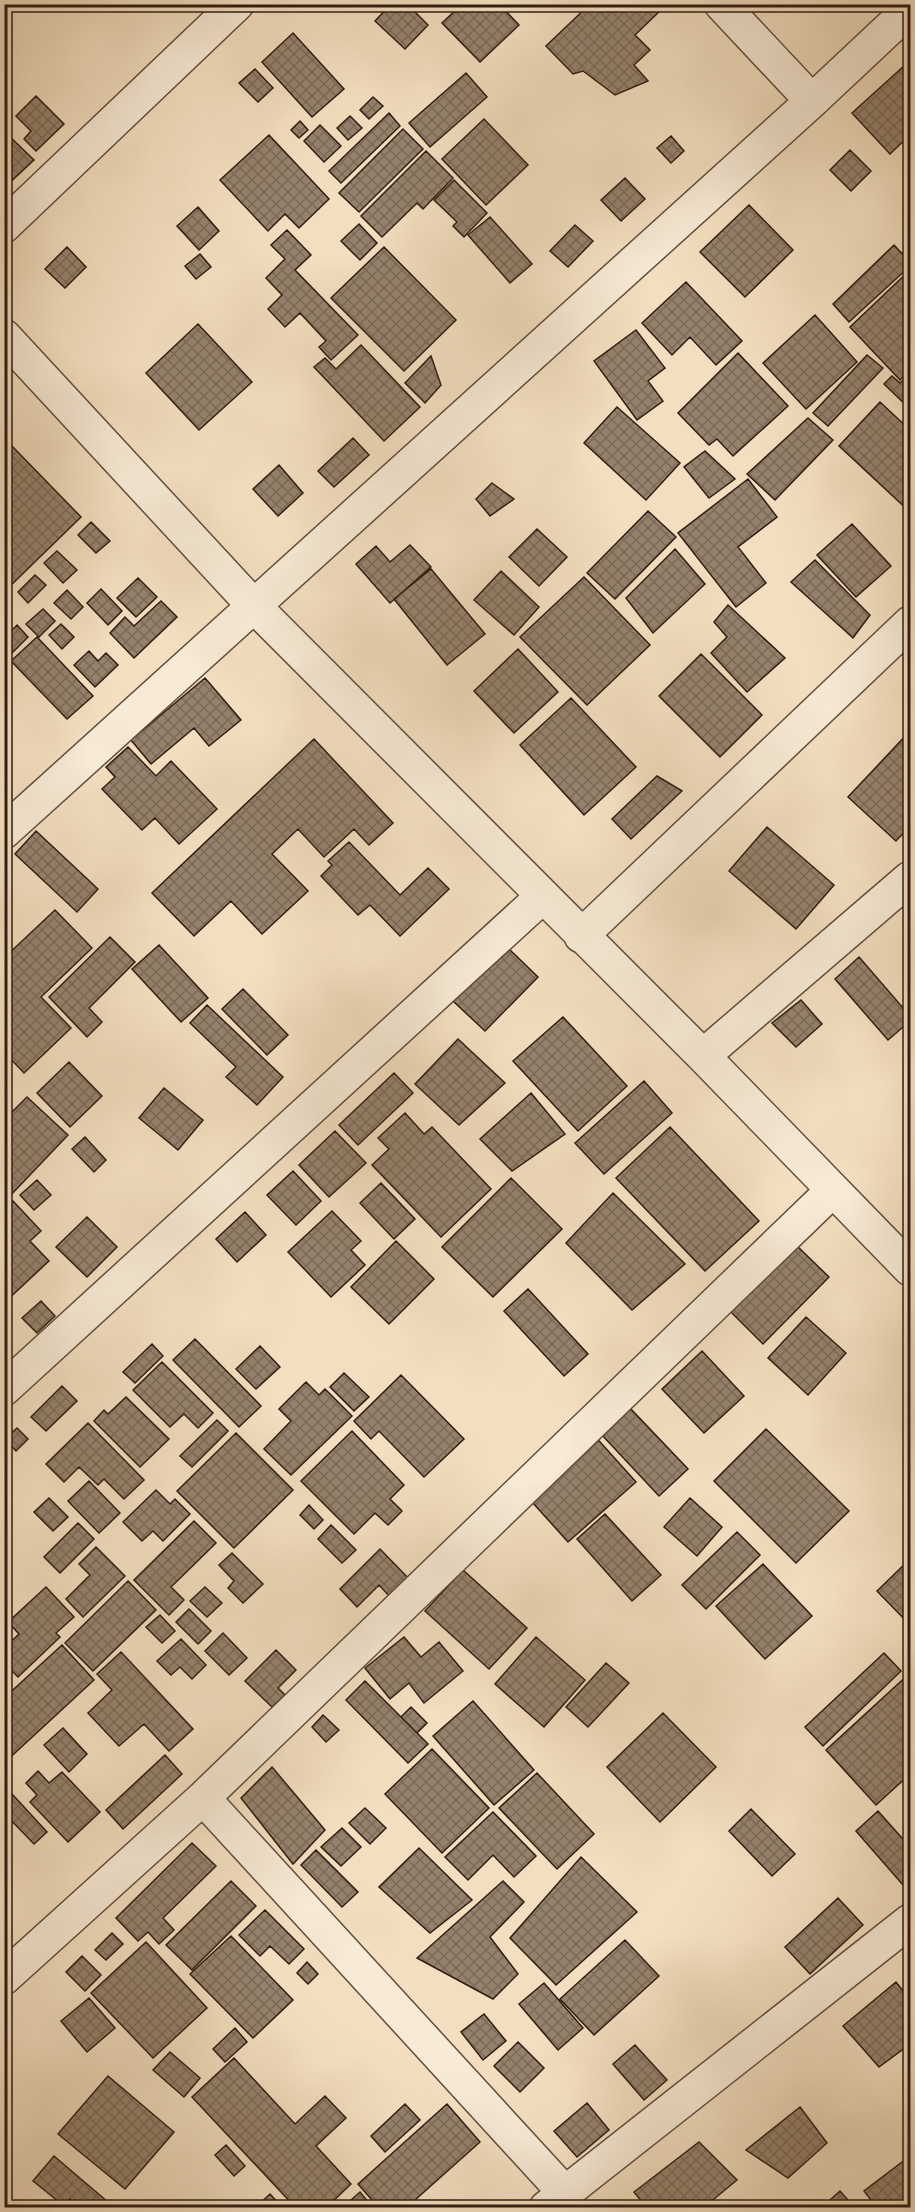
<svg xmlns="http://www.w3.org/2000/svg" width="915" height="2212" font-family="'Gentium Book Plus',serif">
	<defs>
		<pattern id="building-cross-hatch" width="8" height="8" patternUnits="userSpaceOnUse" patternTransform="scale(1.5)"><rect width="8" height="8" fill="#95826d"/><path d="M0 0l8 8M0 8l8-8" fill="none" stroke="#7a6a58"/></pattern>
	</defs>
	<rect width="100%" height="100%" fill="#f3dfc0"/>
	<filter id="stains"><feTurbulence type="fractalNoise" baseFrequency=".00333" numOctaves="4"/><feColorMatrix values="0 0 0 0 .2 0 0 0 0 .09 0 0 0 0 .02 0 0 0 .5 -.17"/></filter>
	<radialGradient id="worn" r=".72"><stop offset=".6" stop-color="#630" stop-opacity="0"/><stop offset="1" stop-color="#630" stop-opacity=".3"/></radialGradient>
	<!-- building -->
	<path fill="url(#building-cross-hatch)" stroke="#2f1d13" stroke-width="1.5" d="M391,4H407L428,25L405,49L375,21Z
		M462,4H499L519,25L480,62L442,23Z
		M590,4H661L664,7L635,35L650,50L634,65L648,81L615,95L583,71L573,74L546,46Z
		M293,33L344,89L312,117L262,62Z
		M906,64L910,69V135L890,154L852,113Z
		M255,69L273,88L258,102L239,83Z
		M466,73L487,97L430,147L409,123Z
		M36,96L64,124L36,151L24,139L31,131L16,116Z
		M373,97L383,106L369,119L360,110Z
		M389,113L400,126L341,183L329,171Z
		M350,116L362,128L348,140L337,128Z
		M484,119L528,165L486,205L442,159Z
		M300,121L308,130L299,138L291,130Z
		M320,125L341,146L324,162L304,141Z
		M403,129L423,149L359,212L339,193Z
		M4,131L34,160L4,188Z
		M269,135L329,199L299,228L285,214L268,231L220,180Z
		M671,136L684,151L671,163L657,148Z
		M850,150L871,171L851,191L830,170Z
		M426,151L453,178L423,209L417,203L382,237L361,216Z
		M625,178L645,199L621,221L601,200Z
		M454,180L487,213L464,237L453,226L457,222L434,200Z
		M749,205L793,250L745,297L700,252Z
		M198,207L219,231L199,250L177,226Z
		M490,217L532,264L510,283L468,235Z
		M359,224L377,243L360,260L341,241Z
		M575,225L593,241L568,267L550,251Z
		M287,230L311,255L295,270L358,335L331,360L319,347L326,341L300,313L285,327L268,309L282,295L266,278L285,259L271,245Z
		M894,245L910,262V266L849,322L833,304Z
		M67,247L86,267L65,288L45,269Z
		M384,247L456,320L404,371L331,298Z
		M200,254L211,267L196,279L185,266Z
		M910,270V370L900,380L850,327Z
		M686,282L742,341L716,365L690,337L672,355L642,323Z
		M815,315L857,362L806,409L763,363Z
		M198,324L252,382L199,430L146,373Z
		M636,330L665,368L648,381L663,401L637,420L594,361Z
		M361,345L420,407L384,441L314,367L325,358L336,369Z
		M738,353L788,406L733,456L717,439L709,445L678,413Z
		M867,355L883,368L828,426L813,413Z
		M431,356L441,385L425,403L405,383Z
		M910,374V409L884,384L892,376L900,383Z
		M880,402L910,430V512L839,446Z
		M617,407L680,463L646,500L584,443Z
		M808,418L833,440L775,500L747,474Z
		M353,438L369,455L334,487L318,471Z
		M11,445L81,517L4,592V451Z
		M705,451L735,479L709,498L684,467Z
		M279,465L303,493L278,516L253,489Z
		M748,479L777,517L738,547L766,583L736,607L678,533Z
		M492,483L514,499L490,516L476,499Z
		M648,511L676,537L615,599L587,573Z
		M91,522L110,541L96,553L78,535Z
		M852,524L891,566L856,597L817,555Z
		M537,529L567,557L539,586L509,557Z
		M410,545L431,567L390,603L356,564L376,546L390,562Z
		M675,549L705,584L653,633L626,598Z
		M57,551L77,570L63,583L44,563Z
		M815,560L870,615L853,638L791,582Z
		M431,569L485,634L447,665L394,599Z
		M501,571L539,607L514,635L474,600Z
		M35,575L46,585L28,603L18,592Z
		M584,577L650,645L587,705L520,637Z
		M138,578L157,597L136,617L117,598Z
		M101,589L122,611L108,625L87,603Z
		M67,590L83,607L71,619L54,603Z
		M161,601L177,617L134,658L110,633L125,617L134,626Z
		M728,605L785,658L747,692L711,653L727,637L714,622Z
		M43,609L55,621L39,637L26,624Z
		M61,624L74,637L62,649L49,635Z
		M17,625L28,637L11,654L4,648V638Z
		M37,637L93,696L67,719L11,661Z
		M518,649L558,692L514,733L474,691Z
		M89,651L98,661L106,653L118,665L95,687L74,665Z
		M701,654L762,715L720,757L659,696Z
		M205,678L241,720L209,746L194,728L151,764L131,740Z
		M571,698L636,767L584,815L520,745Z
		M910,731V826L896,841L848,797Z
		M314,739L393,823L369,845L354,829L324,857L298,829L272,854L308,891L262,934L231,901L194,936L152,893Z
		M128,747L156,776L171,761L217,809L179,844L155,818L142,830L102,789L115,777L106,767Z
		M657,776L682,791L631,839L612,819Z
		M767,827L834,885L796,929L729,871Z
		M36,831L98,889L77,912L15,854Z
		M349,842L400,895L428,868L449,889L400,936L370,905L358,915L321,876L332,865L328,861Z
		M55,910L92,948L41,997L71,1028L24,1073L4,1052V958Z
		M110,937L135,962L89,1008L102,1022L87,1037L49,997Z
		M159,945L208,998L181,1022L132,969Z
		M507,947L538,977L485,1031L453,1001Z
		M859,957L910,1016V1021L888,1040L835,979Z
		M243,989L288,1035L267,1055L222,1009Z
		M801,1000L822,1024L796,1047L772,1023Z
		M207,1005L283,1077L257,1105L226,1077L236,1067L190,1023Z
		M563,1017L627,1086L578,1131L513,1061Z
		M458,1039L505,1083L459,1125L415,1084Z
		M69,1062L102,1096L70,1127L37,1093Z
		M394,1073L413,1093L358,1145L339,1125Z
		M644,1081L672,1113L604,1174L575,1143Z
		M164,1088L203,1120L178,1150L139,1118Z
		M531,1093L565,1134L512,1171L480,1139Z
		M27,1097L68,1135L7,1199L4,1197V1120Z
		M405,1113L424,1134L432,1127L491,1189L441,1237L372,1165L389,1149L378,1138Z
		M670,1127L759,1221L705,1271L616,1178Z
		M335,1131L366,1163L329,1197L299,1165Z
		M85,1137L106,1160L94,1172L72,1149Z
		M293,1171L321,1201L296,1225L267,1195Z
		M511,1178L562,1229L493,1297L442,1247Z
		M37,1180L51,1195L34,1210L20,1195Z
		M381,1183L415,1219L394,1239L360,1203Z
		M613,1193L685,1264L632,1310L566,1243Z
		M13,1201L41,1231L30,1241L49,1261L4,1303V1209Z
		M332,1211L361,1241L351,1250L365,1265L331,1297L288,1252Z
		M245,1212L266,1235L237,1262L216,1239Z
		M87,1217L117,1247L87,1277L56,1247Z
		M396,1241L434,1279L389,1324L351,1287Z
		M796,1245L829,1277L763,1344L730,1311Z
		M528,1289L588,1354L564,1376L504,1311Z
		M41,1301L55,1316L37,1333L22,1318Z
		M806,1317L846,1353L808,1395L768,1358Z
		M195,1339L261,1406L239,1427L173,1360Z
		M152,1344L163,1356L135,1383L123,1372Z
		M260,1346L280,1367L256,1389L236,1369Z
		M702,1351L744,1396L704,1433L662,1389Z
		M162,1362L213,1413L198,1428L184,1414L170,1427L133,1390Z
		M344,1373L369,1397L354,1411L330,1387Z
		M401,1375L464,1439L424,1477L379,1431L371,1439L354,1421Z
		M306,1382L319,1395L325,1389L352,1416L291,1475L264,1449L291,1421L279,1409Z
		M62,1386L77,1401L46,1431L31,1417Z
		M126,1397L169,1439L140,1467L94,1421L104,1410L108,1414Z
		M630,1408L688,1469L659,1496L602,1435Z
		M217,1420L228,1431L192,1467L180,1456Z
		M88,1423L144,1480L124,1499L104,1479L98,1485L79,1467L64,1482L46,1464Z
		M17,1428L28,1439L16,1451L5,1439Z
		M766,1429L849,1511L796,1563L714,1481Z
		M352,1431L404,1485L390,1499L402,1511L388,1525L375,1513L354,1534L301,1481Z
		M236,1433L293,1490L234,1548L177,1491Z
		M592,1433L636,1482L568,1542L524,1493Z
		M89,1481L120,1513L99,1533L68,1501Z
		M156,1490L170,1504L175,1499L190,1514L163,1541L153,1531L142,1541L123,1522Z
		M49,1498L68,1517L53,1531L34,1512Z
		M690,1498L722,1527L697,1556L664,1527Z
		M309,1505L323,1520L314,1529L300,1515Z
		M605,1514L661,1575L632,1601L577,1539Z
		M194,1521L216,1543L171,1587L184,1600L169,1615L134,1580Z
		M78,1523L94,1539L60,1573L44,1557Z
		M331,1525L356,1550L342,1563L318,1539Z
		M737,1532L760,1555L706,1609L682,1585Z
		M96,1547L125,1576L83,1617L66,1599L90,1575L79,1564Z
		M380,1549L411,1581L392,1599L379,1585L357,1607L340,1589Z
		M232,1553L263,1584L243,1603L228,1588L234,1581L219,1565Z
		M910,1559V1625L877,1591Z
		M763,1564L812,1616L765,1659L716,1606Z
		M463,1570L527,1628L489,1669L425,1611Z
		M128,1581L156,1610L93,1671L65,1643Z
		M46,1587L74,1617L56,1633L60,1637L18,1677L4,1663V1648L19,1634L8,1622Z
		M205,1587L222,1603L207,1617L190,1601Z
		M189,1609L211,1631L198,1644L176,1622Z
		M160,1615L175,1631L162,1643L146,1627Z
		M223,1633L247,1658L229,1675L205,1651Z
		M404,1637L421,1657L439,1642L463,1671L424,1703L409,1683L390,1699L365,1668Z
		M536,1637L585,1680L544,1727L495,1684Z
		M181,1639L206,1665L192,1679L180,1667L171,1675L157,1661Z
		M62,1645L94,1680L4,1763V1698Z
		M276,1650L296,1670L278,1688L285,1695L272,1707L245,1681Z
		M121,1652L193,1729L169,1751L144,1724L119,1746L88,1713L112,1690L97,1674Z
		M884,1653L901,1671L823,1746L805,1727Z
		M606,1663L629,1683L588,1727L566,1707Z
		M910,1673V1774L876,1805L826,1750Z
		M365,1681L428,1744L408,1763L346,1700Z
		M473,1701L534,1770L494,1805L433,1736Z
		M411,1707L427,1723L417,1733L401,1717Z
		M663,1713L716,1767L660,1822L607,1767Z
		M323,1715L339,1730L326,1742L312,1727Z
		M63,1728L87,1754L69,1772L44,1745Z
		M432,1749L489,1808L442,1853L385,1794Z
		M165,1755L182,1774L123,1829L106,1810Z
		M272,1767L325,1830L293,1864L241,1798Z
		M38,1771L49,1783L62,1772L100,1812L68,1842L30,1802L37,1795L26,1783Z
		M537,1773L594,1834L557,1869L499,1808Z
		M12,1794L47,1832L34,1844L4,1813V1800Z
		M365,1808L386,1828L370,1844L349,1823Z
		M751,1809L795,1854L772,1876L729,1831Z
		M878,1811L910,1847V1879L903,1885L856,1831Z
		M493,1812L536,1856L514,1877L493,1855L468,1880L445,1857Z
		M342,1828L361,1847L341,1866L321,1847Z
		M192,1843L216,1866L163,1918L174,1930L159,1944L148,1932L138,1941L116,1918Z
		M419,1848L472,1900L430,1933L379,1887Z
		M316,1850L358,1892L342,1907L301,1865Z
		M581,1857L637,1912L556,1985L510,1938Z
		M231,1881L256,1906L192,1970L166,1945Z
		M503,1881L524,1902L490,1937L518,1974L493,1999L417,1958Z
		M838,1898L863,1925L810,1974L785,1947Z
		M265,1910L304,1949L289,1964L270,1946L260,1956L239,1935Z
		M112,1933L123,1944L106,1960L95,1950Z
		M231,1936L293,2000L253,2038L190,1974Z
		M625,1940L659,1976L594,2035L560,1999Z
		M146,1942L207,2008L153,2058L91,1993Z
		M82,1956L101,1975L85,1991L66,1972Z
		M307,1962L318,1974L308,1984L297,1973Z
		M896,1982L910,2000V2044L879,2067L843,2026Z
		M544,1983L583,2028L558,2050L519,2004Z
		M89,1998L115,2028L87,2052L61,2021Z
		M484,2014L506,2041L483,2060L461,2032Z
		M235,2028L247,2042L225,2062L213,2049Z
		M518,2042L544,2068L520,2092L494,2066Z
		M635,2045L667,2080L644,2100L613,2064Z
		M170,2052L200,2078L184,2097L153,2070Z
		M234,2058L295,2124L325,2096L346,2118L316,2146L351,2184L326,2208H296L192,2097Z
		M108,2076L174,2132L125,2189L58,2134Z
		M587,2103L609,2130L577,2157L554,2131Z
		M405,2104L420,2120L385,2152L371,2136Z
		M447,2104L480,2142L406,2208H379L358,2184Z
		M800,2107L827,2143L788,2178L746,2150Z
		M699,2142L737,2180L703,2208H647L634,2192Z
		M226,2145L245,2166L234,2176L215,2155Z
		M54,2156L108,2202L103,2208H80L70,2199L64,2206L33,2181Z
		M910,2156V2208H877L864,2191Z
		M840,2191L855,2208H821Z
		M360,2192L373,2208H342Z
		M270,2194L283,2208H255Z"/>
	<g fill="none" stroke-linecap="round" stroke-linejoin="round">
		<!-- minor casing -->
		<g stroke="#604e3e" stroke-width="36">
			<path id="minor" d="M721,4L812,101
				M4,226L237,4
				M4,336L253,605L703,1056L910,1269
				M4,832L812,101L910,9
				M581,936L910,623
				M703,1056L910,878
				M4,1389L542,897
				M203,1798L565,2193
				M4,1978L203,1798L833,1190
				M546,2208L910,1921"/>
		</g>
		<!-- minor -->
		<use href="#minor" stroke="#f7ead6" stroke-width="33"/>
	</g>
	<!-- margin -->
	<rect width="915" height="2212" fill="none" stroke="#f3dfc0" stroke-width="24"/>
	<rect x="6" y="6" width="903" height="2200" fill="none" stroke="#2f1d13" stroke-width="3"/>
	<rect x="12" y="12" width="891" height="2188" fill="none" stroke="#2f1d13" stroke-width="1.5"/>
	<rect width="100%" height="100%" filter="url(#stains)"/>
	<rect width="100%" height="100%" fill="url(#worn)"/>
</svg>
